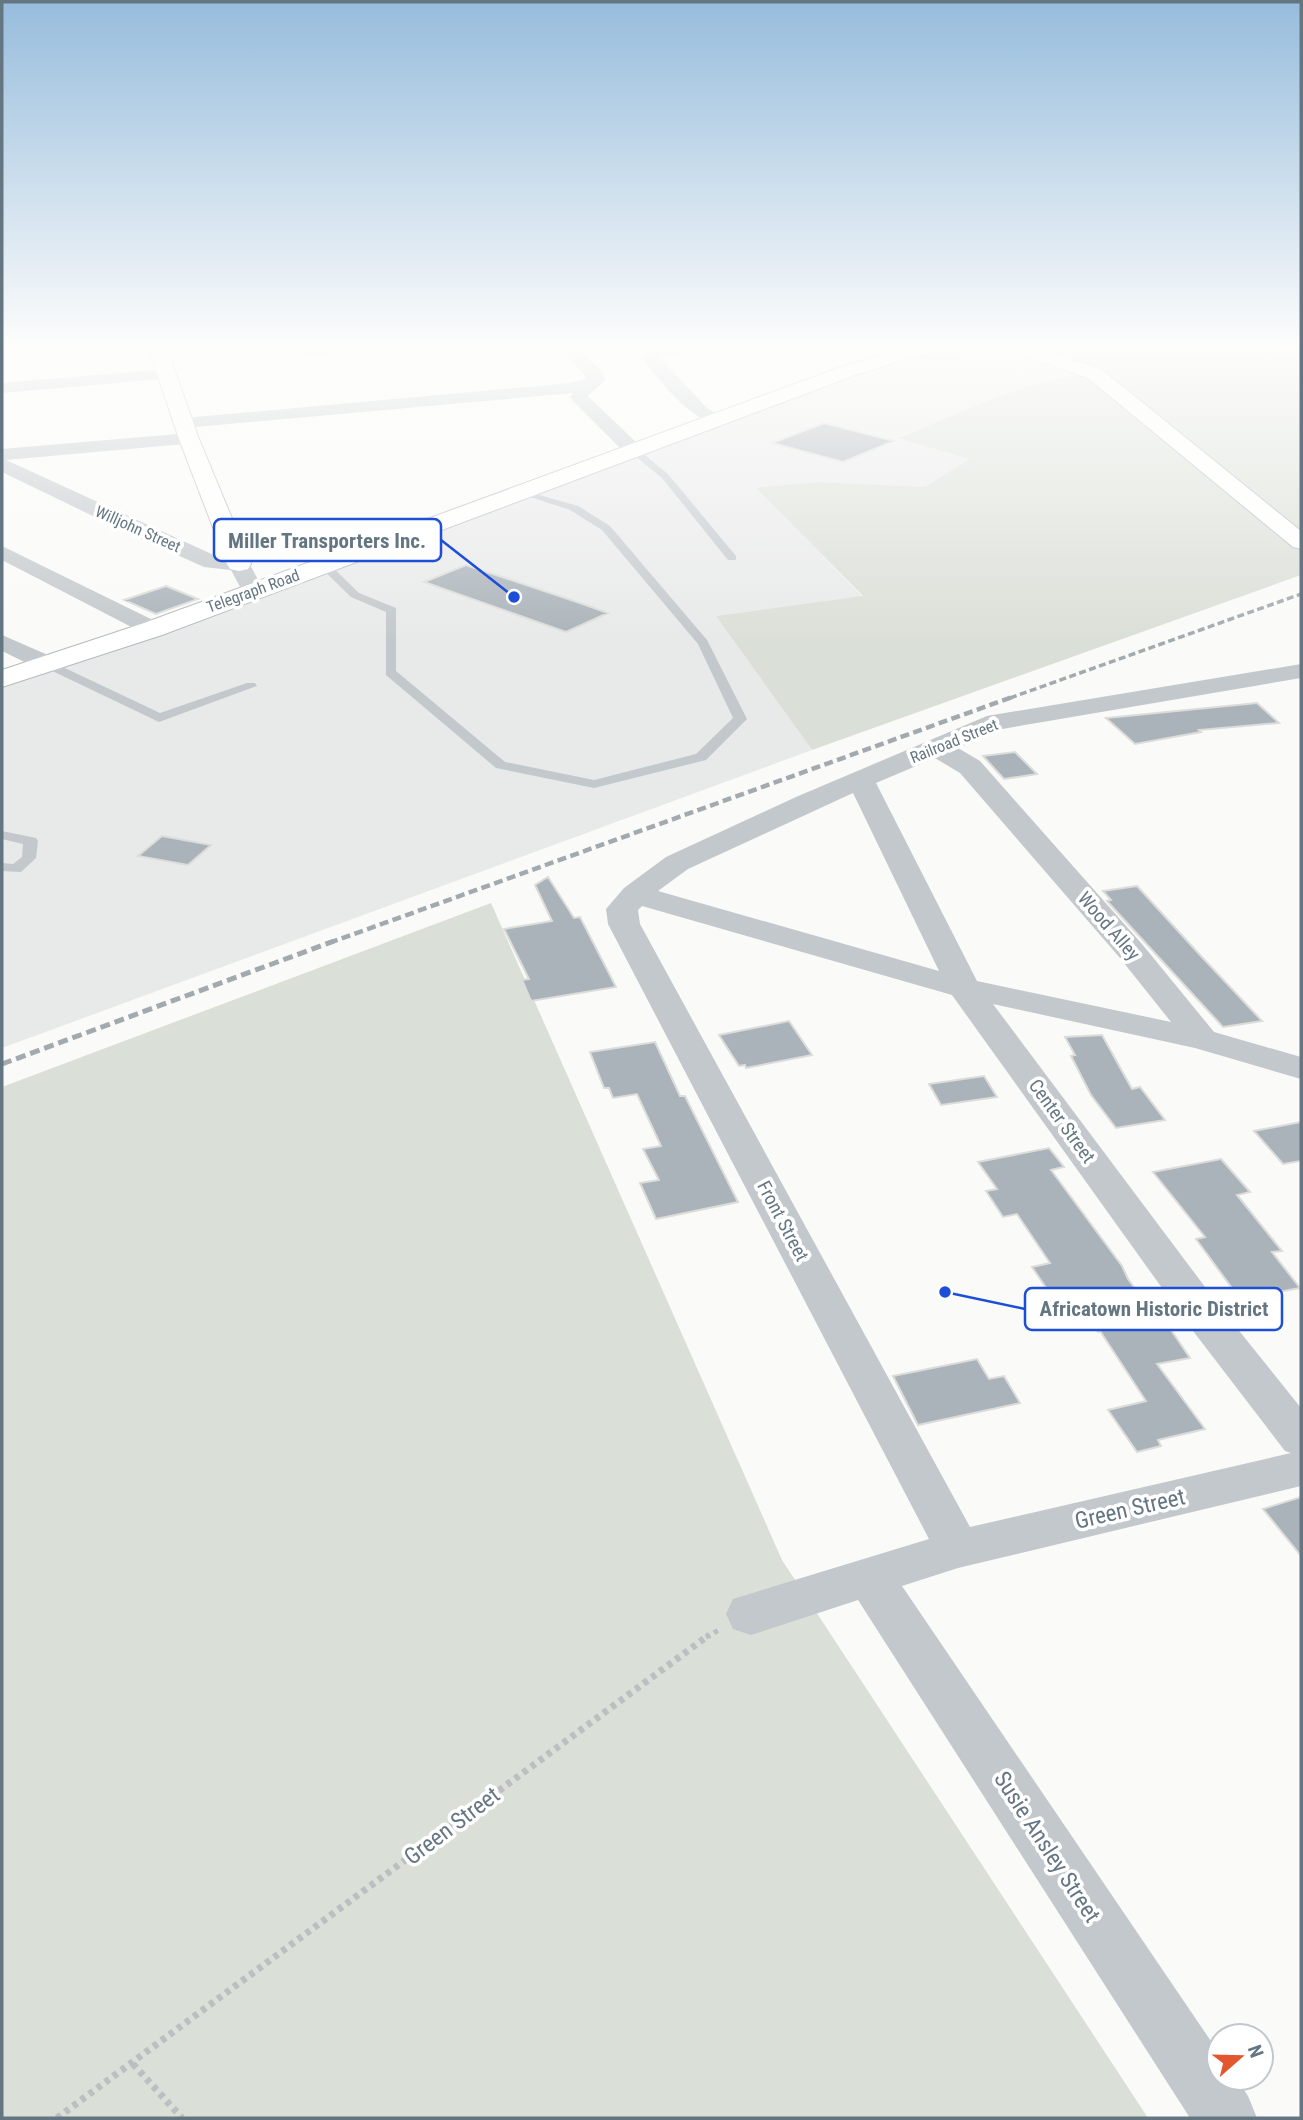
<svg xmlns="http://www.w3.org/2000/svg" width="1303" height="2120" font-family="'Roboto Condensed',sans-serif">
	<rect width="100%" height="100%" fill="#fafaf8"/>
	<!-- built -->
	<path fill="#e8e9e9" d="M952,346H1007L1084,372L989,400L899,437L971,459L925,487L819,482L757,489L863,597L716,616L812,750L2,1048V687L870,368Z"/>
	<!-- green -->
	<path fill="#dadfd7" d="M1033,346H1301V575L812,750L716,616L863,596L756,488L819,482L925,487L970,459L898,438C964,411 1034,377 1106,370Z
		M491,903L782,1560L1148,2118H2V1087Z"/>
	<!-- building -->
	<path fill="#aab3b9" stroke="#dcdcda" stroke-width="2" d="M824,423L894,441L843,462L772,443Z
		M466,565L580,603L608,613L566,632L424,582Z
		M166,586L198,599L156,614L124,600Z
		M1257,703L1279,723L1199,730L1201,732L1135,744L1106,718Z
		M1015,752L1037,774L1004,779L983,756Z
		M162,836L211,845L188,865L138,856Z
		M548,877L574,918L580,917L616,987L531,1001L522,980L529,979L504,929L552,921L535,885Z
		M1137,886L1200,955L1262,1021L1223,1027L1107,901L1111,900L1103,891Z
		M789,1021L812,1055L746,1068L745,1065L739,1066L719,1035Z
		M1102,1035L1132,1089L1140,1087L1165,1120L1116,1128L1091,1095L1071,1056L1075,1055L1065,1037Z
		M655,1042L680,1096H685L738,1202L656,1219L640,1183L659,1180L643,1149L661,1146L637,1094L613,1098L609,1088H604L590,1052Z
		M984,1076L997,1097L941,1105L929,1084Z
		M1301,1122V1161L1283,1164L1254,1131Z
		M1049,1148L1064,1167L1051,1170L1122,1266L1128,1279L1164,1328L1169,1327L1190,1358L1157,1364L1205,1429L1158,1440L1161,1446L1137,1452L1108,1410L1146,1401L1100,1331L1098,1332L1070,1292L1051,1295L1032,1267L1050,1263L1017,1214L1003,1217L986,1191L997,1189L978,1162Z
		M1221,1159L1250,1192L1237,1195L1282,1251L1272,1252L1300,1288L1240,1299L1196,1239L1205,1237L1153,1172Z
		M977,1359L989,1379L1004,1376L1020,1403L918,1425L893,1376Z
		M1301,1497V1556L1263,1509Z"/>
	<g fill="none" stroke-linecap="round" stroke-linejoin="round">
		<!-- secondary casing -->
		<g stroke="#b3babf" stroke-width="2">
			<path id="secondary" d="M148,346H166L199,439L251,564L248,569L239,571L230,569L227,564L179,439Z
				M1006,346H1031L1102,370L1301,531V549L1293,547L1088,378L1009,350Z"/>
		</g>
		<!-- primary casing -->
		<g stroke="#b5babe" stroke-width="2">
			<path id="primary" d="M913,346H940L937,350L858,374L162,635L2,687V670L144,623L844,366Z"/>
		</g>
		<!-- path-far1 -->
		<path stroke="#bbbfc2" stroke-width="5" stroke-dasharray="4.5 4.5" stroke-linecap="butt" d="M706,1637L719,1630"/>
		<!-- path -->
		<path stroke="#bbbfc2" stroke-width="7" stroke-dasharray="5 5" stroke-linecap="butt" d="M133,2064L182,2118
			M57,2118L709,1635"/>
		<!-- lane -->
		<path fill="#c3c8cc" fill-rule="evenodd" d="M902,350L941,358L958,355L962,357L941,362L902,354Z
			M630,448H636L668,474L736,556V560H728L662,478L630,452Z
			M518,489L578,506L610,526L707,640L747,719L706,760L594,788L496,768L386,675V612L351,597L320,567V563H328L359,593L396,608V671L505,762L594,780L696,754L733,718L698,644L602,530L570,510L518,493Z
			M48,660L160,713L247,683H255L257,686L159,722L44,667V661Z
			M2,831L36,838L38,841L36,858L21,872L2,871V863L13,864L22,857L23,844L2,839Z"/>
		<!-- street -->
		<path fill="#c3c8cc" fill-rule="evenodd" d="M295,346H358C350,354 297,358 289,350Z
			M558,346H575L601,370L605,380L588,396L640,446L642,450L640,454H626L573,401L570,397L573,393L184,428L175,423L184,418L571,383L587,378Z
			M674,346H709L707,349L660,358L707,408L726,419L723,423C697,429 656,377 642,357L652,350Z
			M167,369L173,370L175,374L173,378L2,393V383Z
			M189,433L198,439L196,443L6,460L216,556L247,559L264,591L261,596H245L231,570L204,567L128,533L2,472V449Z
			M2,546L161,624L165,629L161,634H145L2,560Z
			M2,635L57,659L60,664L57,669L48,671L39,669L2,651Z
			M1301,664V678L1002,729L958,748L980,761L1142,944L1214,1032L1301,1057V1079L1195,1048L993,1004L1220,1307L1301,1408V1486L958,1568L902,1586L1219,2053V2078H1236L1248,2096L1257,2118H1190L858,1600L751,1635L733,1629L726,1614L733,1599L929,1539L608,924L606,909L624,888L666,857L796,797L987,716ZM935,758L960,773L1120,958L1171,1022L977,981L876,783ZM853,793L939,971L658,891L688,869ZM642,906L952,995L1190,1327L1285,1451L1291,1453L970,1527L640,924L638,910Z"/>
		<!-- secondary -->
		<use href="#secondary" fill="#fff" fill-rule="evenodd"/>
		<!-- primary -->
		<use href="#primary" fill="#fff" fill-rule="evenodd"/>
		<!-- rail-far2 -->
		<path stroke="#a2aab0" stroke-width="3.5" stroke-dasharray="7 3.5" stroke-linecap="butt" d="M1010,698L1301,594"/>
		<!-- rail-far1 -->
		<path stroke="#a2aab0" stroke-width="4.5" stroke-dasharray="9 4.5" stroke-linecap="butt" d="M329,943L1015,696"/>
		<!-- rail -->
		<path stroke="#a2aab0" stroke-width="5" stroke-dasharray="10 5" stroke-linecap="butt" d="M2,1064L334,941"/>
	</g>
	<!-- sky -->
	<linearGradient id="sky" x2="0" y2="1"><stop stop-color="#96bcdc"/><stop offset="0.54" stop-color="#fdfdfc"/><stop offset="1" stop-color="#fdfdfc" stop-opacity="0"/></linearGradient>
	<rect width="1303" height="642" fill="url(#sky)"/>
	<g text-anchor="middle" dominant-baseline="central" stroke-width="7" stroke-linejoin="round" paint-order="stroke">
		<!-- far-street labels -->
		<g font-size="16" fill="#657683" stroke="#fff">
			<text transform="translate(138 529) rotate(24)">Willjohn Street</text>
			<text transform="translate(253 591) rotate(-20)">Telegraph Road</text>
			<text transform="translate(954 741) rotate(-22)">Railroad Street</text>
		</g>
		<!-- street labels -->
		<g font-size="19" fill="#657683" stroke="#fff">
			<text transform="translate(1109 926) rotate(49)">Wood Alley</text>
			<text transform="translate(1062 1121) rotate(54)">Center Street</text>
			<text transform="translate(783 1221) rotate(62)">Front Street</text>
		</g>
		<!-- near-street labels -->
		<g font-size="23" fill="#657683" stroke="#fff">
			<text transform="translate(1130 1509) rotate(-13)">Green Street</text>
			<text transform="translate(452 1826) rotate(-37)">Green Street</text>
			<text transform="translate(1047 1847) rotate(57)">Susie Ansley Street</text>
		</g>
	</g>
	<!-- callouts -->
	<path fill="none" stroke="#1d4ed8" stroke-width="2.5" d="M514 597L441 540M945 1292L1025 1309"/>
	<g fill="#1d4ed8" stroke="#fff" stroke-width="2.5">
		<circle cx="514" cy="597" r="7"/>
		<circle cx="945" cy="1292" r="7"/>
	</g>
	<g fill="#fff" stroke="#1d4ed8" stroke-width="2.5">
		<rect x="214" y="519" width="227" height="42" rx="7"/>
		<rect x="1025" y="1288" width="257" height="42" rx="7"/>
	</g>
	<g font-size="21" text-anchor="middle" font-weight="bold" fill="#657683">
		<text x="327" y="548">Miller Transporters Inc.</text>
		<text x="1154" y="1316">Africatown Historic District</text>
	</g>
	<!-- border -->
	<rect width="1303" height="2120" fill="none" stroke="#657683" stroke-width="7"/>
	<!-- north arrow -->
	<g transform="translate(1240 2057) rotate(70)"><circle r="33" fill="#ffffff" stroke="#c1c8cd" stroke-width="2"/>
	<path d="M0-5L12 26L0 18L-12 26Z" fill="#e4572e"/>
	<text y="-10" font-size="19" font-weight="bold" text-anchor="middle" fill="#657683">N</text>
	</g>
</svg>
